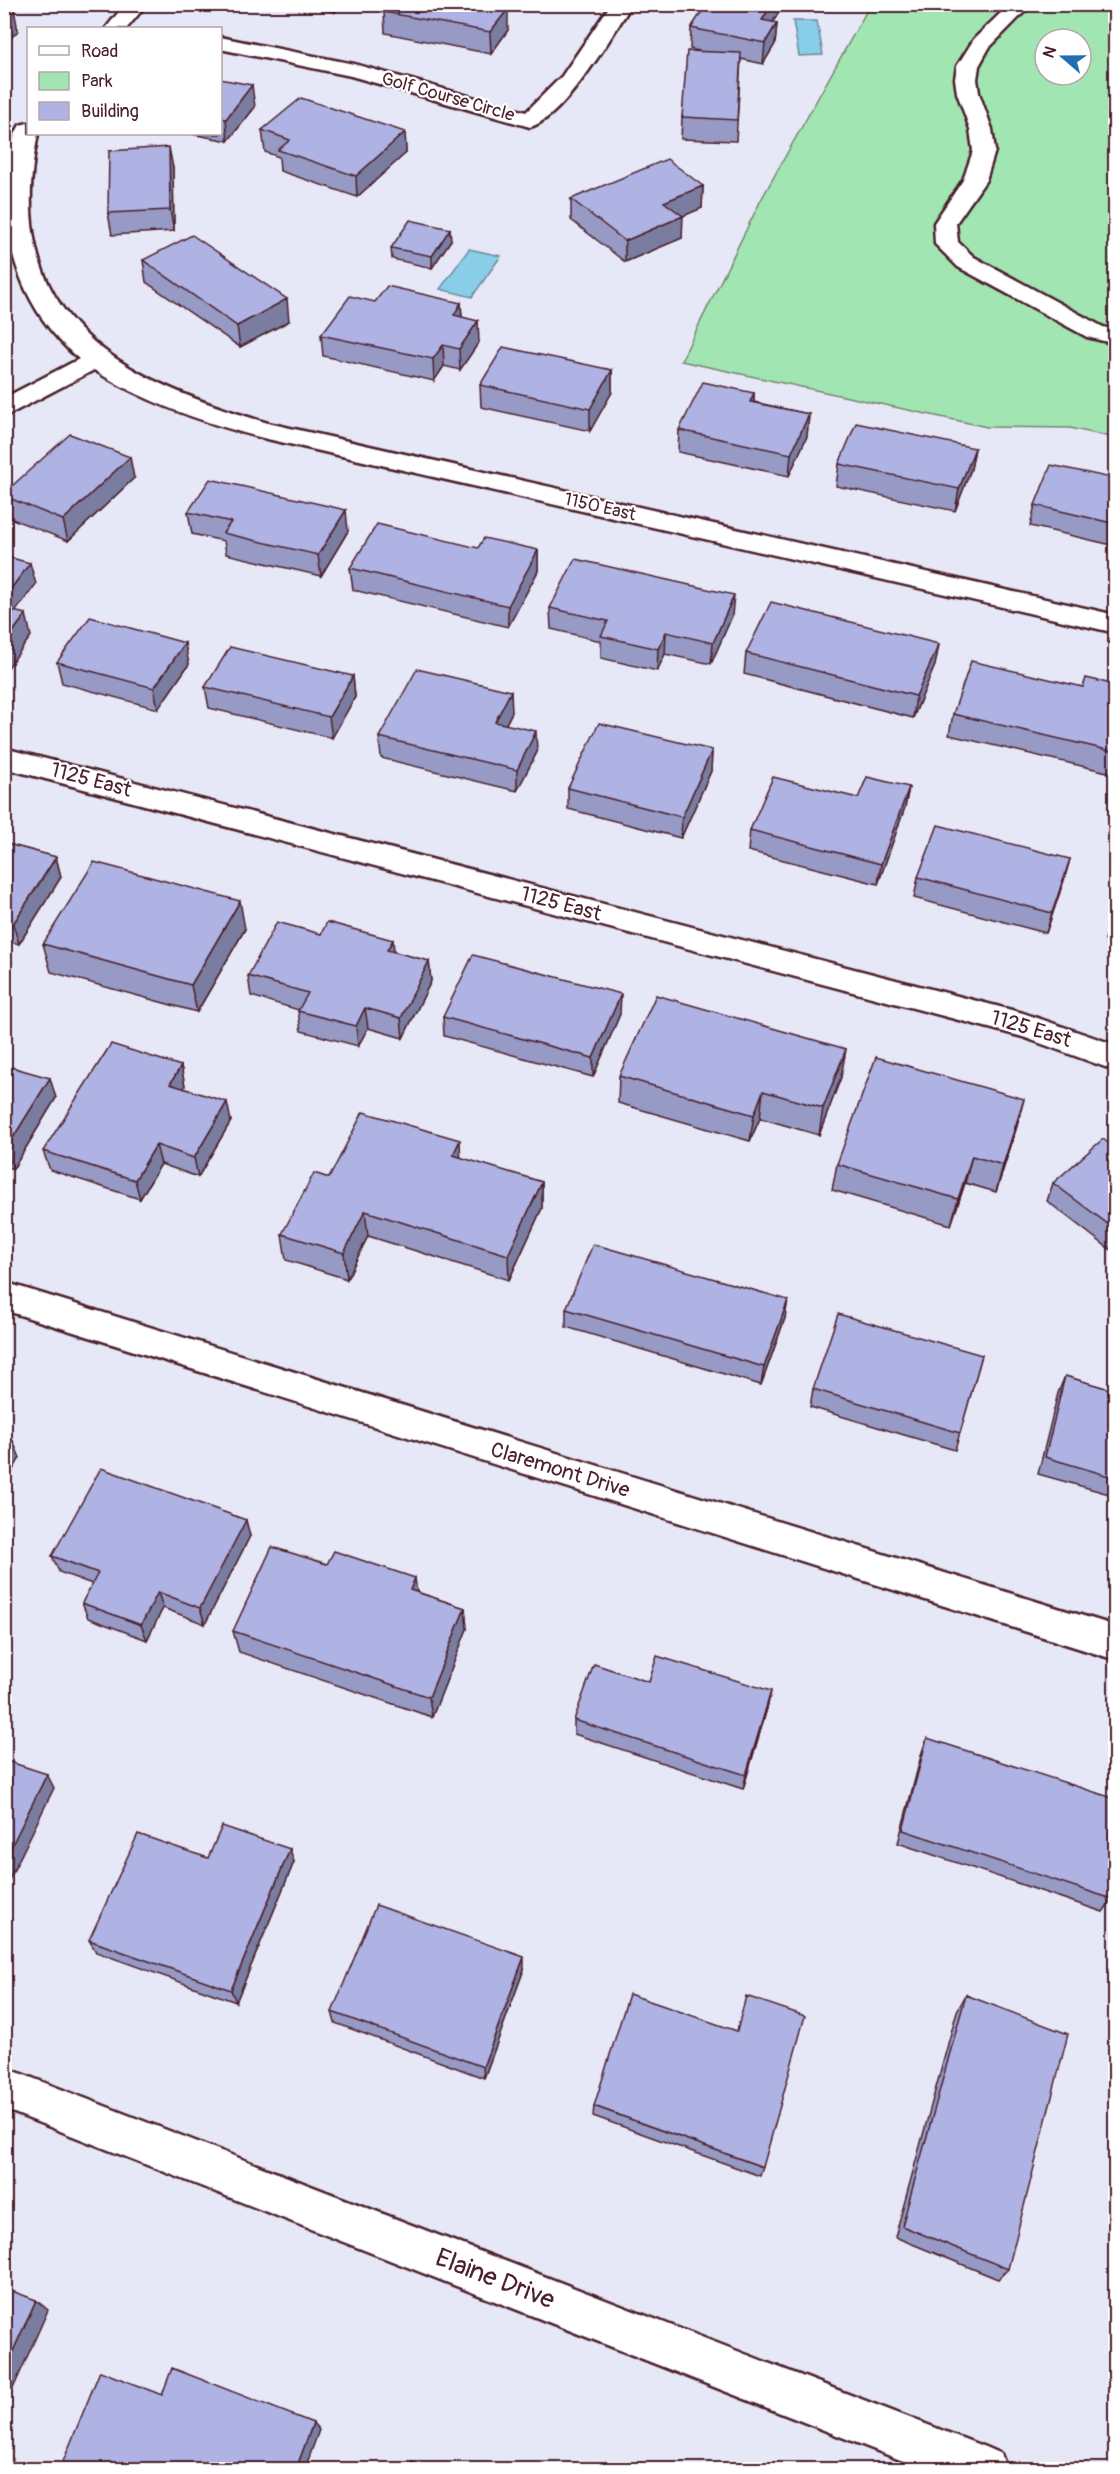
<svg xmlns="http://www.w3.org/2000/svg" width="1120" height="2474" font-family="Pangolin,sans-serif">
	<rect width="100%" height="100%" fill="#e7e8f7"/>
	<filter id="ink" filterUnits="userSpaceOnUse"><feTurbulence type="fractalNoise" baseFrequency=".0167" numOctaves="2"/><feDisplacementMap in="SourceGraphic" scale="12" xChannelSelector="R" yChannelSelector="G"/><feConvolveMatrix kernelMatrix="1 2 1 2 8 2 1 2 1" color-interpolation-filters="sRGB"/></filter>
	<g filter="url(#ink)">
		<!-- green -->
		<path fill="#a0e5b2" stroke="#75826e" stroke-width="1.5" fill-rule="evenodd" d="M870,5H1115V438L1070,428L987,427L681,361L762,198ZM1045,39H1081V75H1045Z"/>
		<!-- water -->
		<path fill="#88cee9" stroke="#6f889d" stroke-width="1.5" d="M793,21H817L823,55L799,56Z
			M469,249L501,256L472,297L440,289Z"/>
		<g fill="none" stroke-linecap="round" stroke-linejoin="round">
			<!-- service casing -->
			<g stroke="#4a1f2b" stroke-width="5">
				<path id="service" d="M1010,4H1032L989,48L979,66L977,79L979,93L992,129L995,151L986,180L956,223L958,242L974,257L1103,327L1116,330V344L1087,337L958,267L935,244L934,223L963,180L973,151L970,129L957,93L955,79L957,66L974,39Z"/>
			</g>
			<!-- minor casing -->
			<g stroke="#4a1f2b" stroke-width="5">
				<path id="minor" d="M125,4H147L127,28H106Z
					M611,4H632C613,34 564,118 530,127L351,76L220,49V37L354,64L526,112L562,76Z
					M28,123V134H38C0,319 117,378 268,423L1116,615V633L263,438C205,423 145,403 94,370L4,417V398L79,359C24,312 0,245 7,174C9,159 11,138 20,125Z
					M4,748L1023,1013L1116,1045V1071L1023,1037L4,768Z
					M4,1282L1116,1626V1660L4,1310Z
					M4,2067L985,2447L1001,2454L1007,2470H926L4,2109Z"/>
			</g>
			<!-- service -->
			<use href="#service" fill="#fff" fill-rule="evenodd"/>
			<!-- minor -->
			<use href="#minor" fill="#fff" fill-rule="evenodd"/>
		</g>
		<!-- wall -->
		<path fill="#969ac4" stroke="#4a1f2b" stroke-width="1.5" d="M297,4H341L335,12Z
			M716,4H784L773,22L777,23L775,44L763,64L741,59L736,141L681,139L682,117L699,51L690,49L691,28L716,6Z
			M384,12L508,30L491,54L385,33Z
			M220,79L255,107L228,141L191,134H220Z
			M262,130L405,132L406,153L357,197L280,171L279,157L265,152Z
			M173,168L174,231L112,235L108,213Z
			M703,186L702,208L682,216V238L625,262L571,220V199Z
			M451,240L432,268L392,259L391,248Z
			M143,260L289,321L240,347L146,282Z
			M375,302L461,303L462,317L479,342L460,370L444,366L434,381L323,356L321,335Z
			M612,370V392L590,431L481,407L480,385Z
			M754,393V402L809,414L807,436L789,476L678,452L679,430Z
			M975,448L971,469L955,511L836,486L839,464Z
			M134,478L68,541L7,517L4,506V493Z
			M1116,479V546L1030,526L1035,505Z
			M188,512L348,531L321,576L226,554L224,541L192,534Z
			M478,548L538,550V571L508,627L353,590L350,568Z
			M550,608L732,616L711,664L665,654L657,671L601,658V641L551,629Z
			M939,644L935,665L913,718L744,674L746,653Z
			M57,662L189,664L158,709L62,683Z
			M353,676L355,697L332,738L209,708L205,687Z
			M1116,685V774L949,735L953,714Z
			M512,712L506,724L537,752L517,791L381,758L379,737Z
			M712,750L711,771L681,838L568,809V788Z
			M909,787L905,807L878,884L748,851L750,830L858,798Z
			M4,843L56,857L61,877L19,944L4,940Z
			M1070,859L1064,880L1046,933L914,898L918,877Z
			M1116,914V946L1105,940L1111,920Z
			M245,929L197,1012L51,972L43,944Z
			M394,952L429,961L431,981L403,1038L368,1028L358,1046L301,1031L298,1011L299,1010L251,996L248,976Z
			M620,1014L593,1077L444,1036L443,1017Z
			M4,1065L56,1098L13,1169L4,1166Z
			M181,1066L185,1086L184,1088L231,1121L198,1177L161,1164L140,1199L50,1170L43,1151Z
			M619,1076L841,1077L819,1135L760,1118L750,1141L618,1103Z
			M1017,1126L996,1192L965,1183L951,1225L832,1190L837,1164Z
			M1116,1149V1254L1047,1201L1053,1183Z
			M461,1158L542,1182V1208L509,1280L368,1236L347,1279L286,1260L282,1234L329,1178Z
			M566,1309L785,1318L761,1385L566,1327Z
			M982,1355L955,1450L810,1407L813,1389Z
			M1065,1376L1116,1391V1496L1038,1474L1058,1393Z
			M250,1536L205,1624L163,1608L147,1640L88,1618L82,1603L92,1584L59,1572L52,1556Z
			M417,1592L465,1608L467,1629L432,1717L239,1652L233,1631Z
			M649,1682L768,1705L743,1789L574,1734V1720Z
			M927,1738L1112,1899L1103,1912L898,1843L922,1752Z
			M294,1862L236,2002L96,1952L89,1940Z
			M524,1969L484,2078L335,2023L332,2012Z
			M966,1995L1008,2269L998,2279L895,2237L957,2011Z
			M594,2106L763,2167L760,2176L593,2116Z"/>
		<!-- shaded-wall -->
		<path fill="#7a7da0" stroke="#4a1f2b" stroke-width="1.5" d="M334,4H341L335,12Z
			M772,4H784L761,41L762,20Z
			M14,9L18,31L4,45V19Z
			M508,9V30L491,54L490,32Z
			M777,23L775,44L763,64L765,43Z
			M252,85L255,107L228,141L226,119Z
			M405,132L406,153L357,197L356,176Z
			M169,147L173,168L174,231L170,210Z
			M703,186L702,208L664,224V202Z
			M683,216L682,238L625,262V241Z
			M450,229L451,240L432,268V256Z
			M287,299L289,321L240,347L237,326Z
			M461,303L462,325L454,315Z
			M478,321L479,342L460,370L459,349Z
			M443,345L444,366L434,381L433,359Z
			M612,370V392L590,431V409Z
			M754,393L753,415L750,402Z
			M809,414L807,436L789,476L791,454Z
			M975,448L971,469L955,511L959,489Z
			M130,457L134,478L68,541L63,520Z
			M346,510L348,531L321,576L318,555Z
			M538,550V571L508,627V606Z
			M30,563L36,584L4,627V598Z
			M734,595L732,616L711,664L713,643Z
			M26,614L31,636L4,673V644Z
			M666,632L665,654L657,671L658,649Z
			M185,643L189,664L158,709L154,688Z
			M939,644L935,665L913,718L916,696Z
			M353,676L355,697L332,738L329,717Z
			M511,691L512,712L496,743L495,722Z
			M536,731L537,752L517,791V770Z
			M712,750L711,771L681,838L682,817Z
			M909,787L905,807L878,884L881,864Z
			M56,857L61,877L19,944L13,924Z
			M1070,859L1064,880L1046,933L1052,913Z
			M240,901L245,929L197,1012L191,985Z
			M393,940L395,960L387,950Z
			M429,961L431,981L403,1038L401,1018Z
			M621,994L620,1014L593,1077V1058Z
			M365,1008L368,1028L358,1046L356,1026Z
			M846,1049L841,1077L819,1135L823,1108Z
			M181,1066L185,1086L175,1104L170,1084Z
			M50,1078L56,1098L13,1169L6,1149Z
			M763,1091L760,1118L750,1141L754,1115Z
			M1024,1099L1017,1126L996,1192L1003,1165Z
			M227,1102L231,1121L198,1177L194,1158Z
			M460,1140L461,1167L453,1155Z
			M156,1145L161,1164L140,1199L135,1180Z
			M972,1156L965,1183L951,1225L958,1199Z
			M542,1182V1208L509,1280L508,1255Z
			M365,1211L368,1236L347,1279L344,1253Z
			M788,1300L785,1318L761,1385L764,1367Z
			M13,1441L20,1458L4,1485V1455Z
			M246,1520L250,1536L205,1624L200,1608Z
			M415,1578L418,1600L410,1590Z
			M158,1592L163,1608L147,1640L141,1625Z
			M465,1608L467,1629L432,1717L429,1697Z
			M771,1691L768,1705L743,1789L746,1775Z
			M47,1774L54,1788L7,1884L4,1880V1861Z
			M290,1849L294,1862L236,2002L231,1990Z
			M524,1957V1969L484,2078L483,2067Z
			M36,2300L48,2310L4,2409V2371Z
			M313,2423L319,2430L305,2469H296Z"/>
		<!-- building -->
		<path fill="#aeb3e4" stroke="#4a1f2b" stroke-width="1.5" d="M389,4H486L508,9L490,32L384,12Z
			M718,4H772L762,20L777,23L765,43L691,28L706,5L717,7Z
			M4,8L14,9L4,19Z
			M687,51L741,53L737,120L682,117Z
			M220,79L252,85L226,119L220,118Z
			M301,98L405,132L356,176L278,150L290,140L262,130Z
			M169,147L170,210L108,213L109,151Z
			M667,159L703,186L664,202L683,216L625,241L571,199Z
			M410,220L450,229L432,256L391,248Z
			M192,235L287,299L237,326L143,260Z
			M387,286L461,303L454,315L478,321L459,349L443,345L433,359L321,335L350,296L375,302Z
			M503,347L612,370L590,409L480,385Z
			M703,382L754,393L750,402L809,414L791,454L679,430Z
			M856,423L975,448L959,489L839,464Z
			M70,434L130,457L63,520L4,496V493Z
			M1051,465L1116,479V524L1035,505Z
			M210,479L346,510L318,555L223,533L231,522L188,512Z
			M377,524L478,548L484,538L538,550L508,606L350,568Z
			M4,556L30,563L4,598Z
			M575,559L734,595L713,643L666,632L658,649L601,636L608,621L550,608Z
			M771,602L939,644L916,696L746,653Z
			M4,609L26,614L4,644Z
			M90,617L185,643L154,688L57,662Z
			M230,647L353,676L329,717L205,687Z
			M971,661L1083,687L1086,678L1116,685V752L953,714Z
			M417,669L511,691L495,722L536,731L517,770L379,737Z
			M599,723L712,750L682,817L568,788Z
			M773,777L858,798L867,777L909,787L881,864L750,830Z
			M938,825L1070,859L1052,913L918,877Z
			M4,843L56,857L13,924L4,921Z
			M94,862L240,901L191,985L43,944Z
			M1116,914V922L1111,920Z
			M277,922L321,934L327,922L393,940L387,950L429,961L401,1018L365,1008L356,1026L298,1011L308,993L248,976Z
			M473,955L621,994L593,1058L443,1017Z
			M656,995L846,1049L823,1108L763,1091L754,1115L619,1076Z
			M111,1044L181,1066L170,1084L227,1102L194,1158L156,1145L135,1180L43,1151Z
			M876,1057L1024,1099L1003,1165L972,1156L958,1199L837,1164Z
			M4,1065L50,1078L6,1149H4Z
			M363,1112L460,1140L453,1155L542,1182L508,1255L365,1211L344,1253L282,1234L314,1173L329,1178Z
			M1103,1139L1116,1149V1230L1053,1183Z
			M593,1244L788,1300L764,1367L566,1309Z
			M838,1314L982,1355L960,1433L813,1389Z
			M1065,1376L1116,1391V1478L1045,1457Z
			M4,1438L13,1441L4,1455Z
			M101,1468L246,1520L200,1608L158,1592L141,1625L82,1603L98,1573L52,1556Z
			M272,1547L327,1564L334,1551L415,1578L410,1590L465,1608L429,1697L233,1631Z
			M657,1656L771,1691L746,1775L574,1720L594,1664L649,1682Z
			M927,1738L1116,1799V1880L1112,1899L903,1830Z
			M4,1760L47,1774L4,1861Z
			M222,1826L290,1849L231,1990L89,1940L138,1834L208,1858Z
			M376,1905L524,1957L483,2067L332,2012Z
			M629,1994L737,2031L746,1996L805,2016L763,2167L594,2106Z
			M966,1995L1068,2034L1008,2269L902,2226Z
			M4,2288L36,2300L4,2371Z
			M172,2368L313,2423L296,2469H60L100,2371L162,2395Z
			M412,2462L432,2469H410Z"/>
	</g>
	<g text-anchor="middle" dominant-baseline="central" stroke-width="4.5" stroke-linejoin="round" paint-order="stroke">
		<!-- far-street labels -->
		<g font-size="18" fill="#4a1f2b" stroke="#fff">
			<text transform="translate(448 97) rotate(16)">Golf Course Circle</text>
			<text transform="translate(600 507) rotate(13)">1150 East</text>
		</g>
		<!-- street labels -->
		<g font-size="21" fill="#4a1f2b" stroke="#fff">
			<text transform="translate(91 780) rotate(15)">1125 East</text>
			<text transform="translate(561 904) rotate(15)">1125 East</text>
			<text transform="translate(1031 1029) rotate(17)">1125 East</text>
			<text transform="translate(560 1470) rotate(17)">Claremont Drive</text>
		</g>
		<!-- near-street labels -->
		<g font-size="26" fill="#4a1f2b" stroke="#fff">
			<text transform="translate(495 2279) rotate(21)">Elaine Drive</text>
		</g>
	</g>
	<!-- margin -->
	<rect width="1120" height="2474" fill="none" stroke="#fff" stroke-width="24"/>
	<rect x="12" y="12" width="1096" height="2450" fill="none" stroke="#4a1f2b" stroke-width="2" filter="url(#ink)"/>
	<!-- legend -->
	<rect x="27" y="27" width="195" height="108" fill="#ffffff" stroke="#b7a5aa" stroke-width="1.5"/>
	<rect x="39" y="46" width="30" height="9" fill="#ffffff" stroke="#b7a5aa" stroke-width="1.5"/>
	<text x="81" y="57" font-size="18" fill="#4a1f2b">Road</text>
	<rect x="39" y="72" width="30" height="18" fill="#a0e5b2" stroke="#b7a5aa" stroke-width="1.5"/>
	<text x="81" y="87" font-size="18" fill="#4a1f2b">Park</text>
	<rect x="39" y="102" width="30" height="18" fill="#aeb3e4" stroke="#b7a5aa" stroke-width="1.5"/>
	<text x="81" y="117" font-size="18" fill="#4a1f2b">Building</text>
	<!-- north arrow -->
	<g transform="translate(1063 57) rotate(290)"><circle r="28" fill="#ffffff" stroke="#b7a5aa" stroke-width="1.5"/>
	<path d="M0-4.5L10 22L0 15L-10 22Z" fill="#1f6fb2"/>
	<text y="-9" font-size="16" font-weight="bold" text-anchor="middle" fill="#4a1f2b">N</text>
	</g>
</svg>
